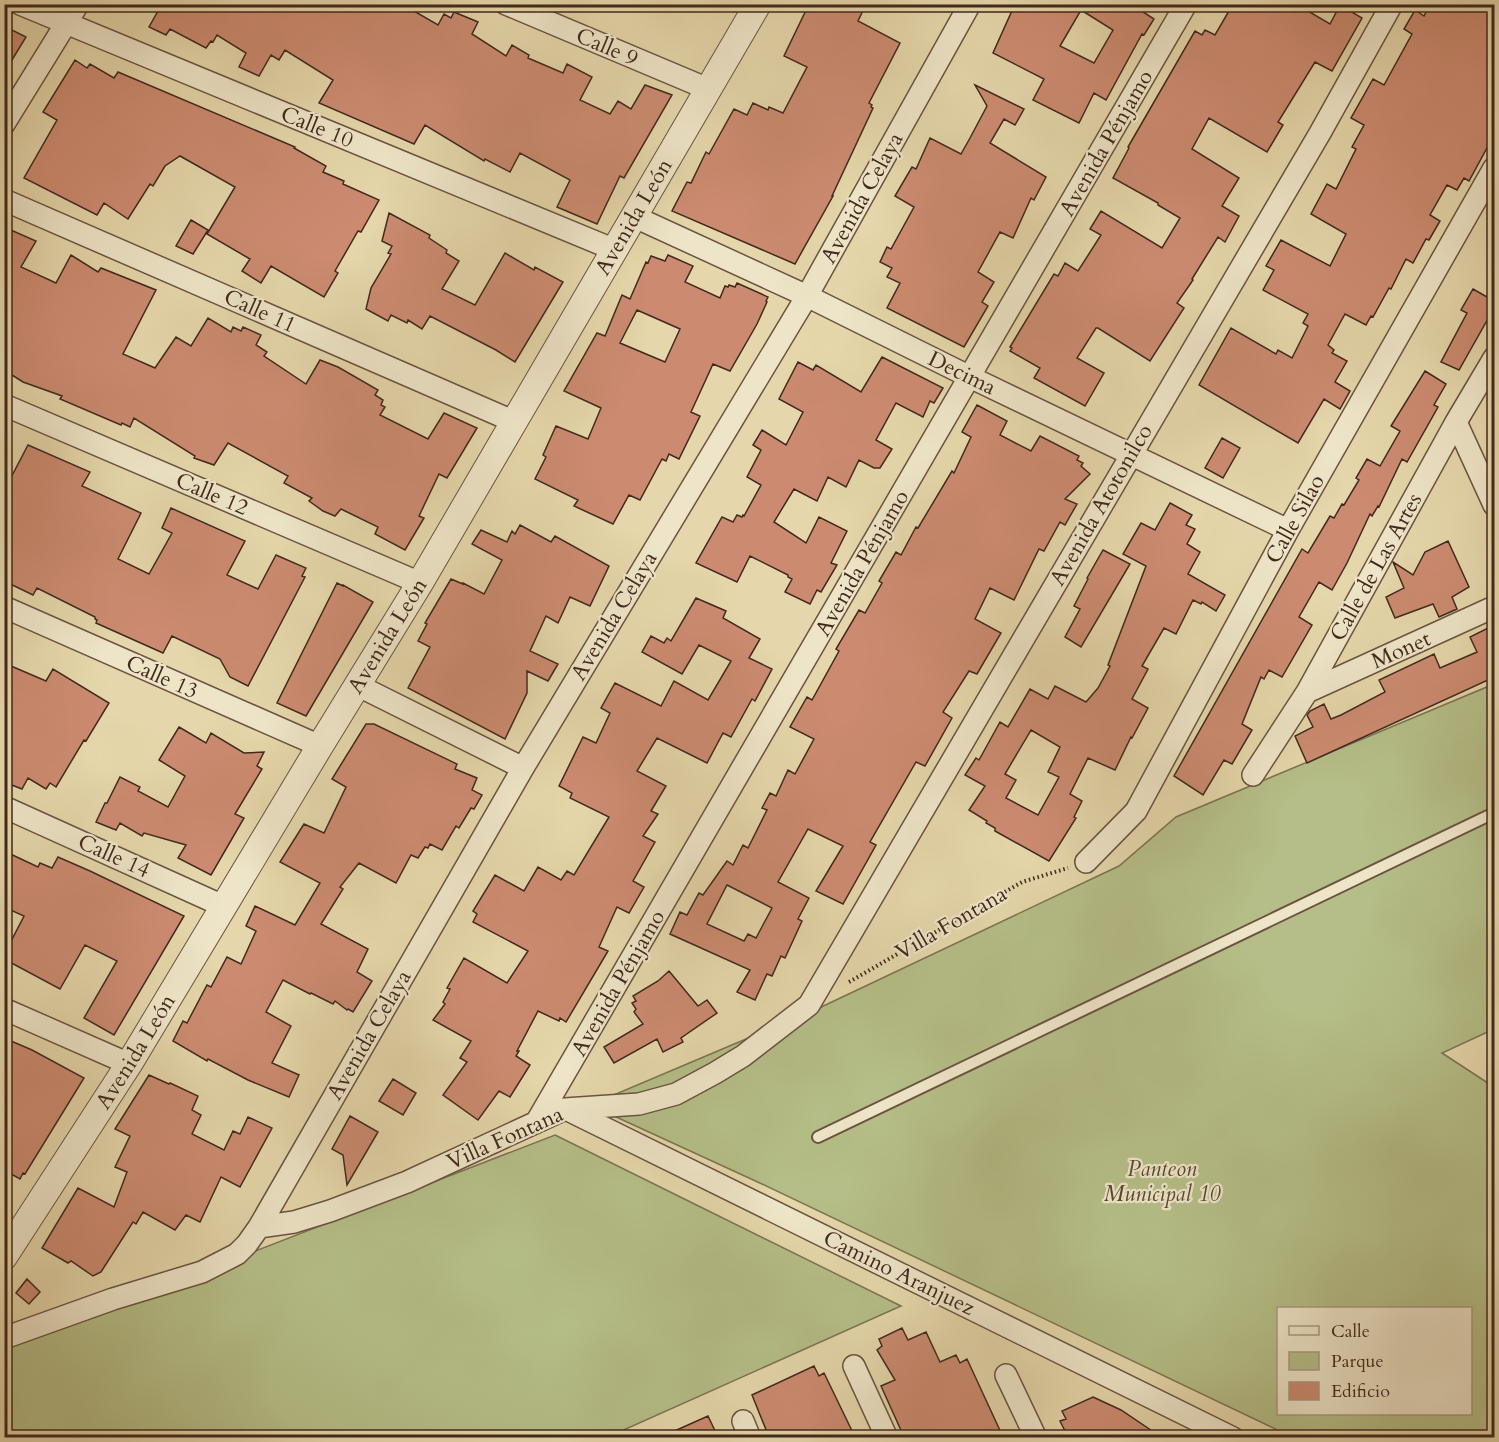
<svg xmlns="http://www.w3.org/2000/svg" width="1499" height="1442" font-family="Cardo,serif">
	<rect width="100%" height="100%" fill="#e5d7ab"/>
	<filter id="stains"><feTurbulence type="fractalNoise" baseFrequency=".00333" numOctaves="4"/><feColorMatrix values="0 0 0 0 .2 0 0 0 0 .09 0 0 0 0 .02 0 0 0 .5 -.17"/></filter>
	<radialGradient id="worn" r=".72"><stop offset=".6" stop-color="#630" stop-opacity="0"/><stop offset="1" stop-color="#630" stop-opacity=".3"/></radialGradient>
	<!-- green -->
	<path fill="#b5be88" stroke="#7b7452" stroke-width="1.5" fill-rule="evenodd" d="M1494,684V1029L1442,1053L1494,1087V1437H1292L762,1184L590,1105L817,1009L1119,866L1176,817ZM1278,1308H1470V1414H1278Z
		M555,1135L901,1306L608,1437L5,1438V1348Z"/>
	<!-- building -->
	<path fill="#cc8b71" stroke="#41291d" stroke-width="1.5" fill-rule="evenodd" d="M162,4H402L438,25L444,14L451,18L454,12L478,22L472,34L506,56L512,45L529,55L528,58L563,73L567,64L592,77L580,100L610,114L618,101L631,109L645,85L672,95L624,178L620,176L597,224L557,207L570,180L520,153L510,172L485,159L484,161L425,125L414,144L319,103L333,80L285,50L279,60L271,55L259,76L239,67L246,53L217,35L213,42L211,41L206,48L170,29L166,35L149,27Z
		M809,4H866L858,21L900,43L869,103L872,105L871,107L873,108L832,196H833L795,264L672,211L687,182L691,183L706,152L709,154L734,109L747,115L753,103L768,110L769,107L783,113L807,67L784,56Z
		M1015,4H1131L1154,19L1144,35L1142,34L1106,100L1094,93L1079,123L1033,100L1044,79L993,53ZM1081,10L1113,30L1094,63L1060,46Z
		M1233,4H1296L1330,24L1340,5L1362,18L1332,71L1315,62L1278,122L1283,125L1267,152L1209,118L1192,149L1239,178L1222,206L1239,216L1225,242L1218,237L1192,279L1193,280L1177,303L1184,308L1150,361L1098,328H1096L1077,358L1104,373L1085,406L1034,378L1040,368L1010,351L1012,348L1010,347L1054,274L1058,276L1065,263L1078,271L1101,235L1090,229L1101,211L1162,248L1180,218L1158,205V203L1113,178L1129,148L1128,147L1195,31L1202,35L1205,30L1215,35Z
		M1430,4H1494V135L1469,181L1464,178L1457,190L1447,185L1430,215L1440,221L1429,240L1426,239L1413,263L1406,259L1391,289L1389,288L1373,317L1371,316L1366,325L1345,314L1328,345L1334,350L1332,353L1347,361L1335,382L1350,391L1340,409L1324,399L1298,443L1199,385L1231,328L1276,354L1278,350L1292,358L1308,326L1303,323L1308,314L1263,290L1274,270L1266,266L1281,240L1330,266L1346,234L1311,214L1327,184L1336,189L1356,149L1352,147L1364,125L1351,118L1373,79L1384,85L1412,34L1404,29L1415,10L1424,16Z
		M4,26L26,37L4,73Z
		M75,60L87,68L90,64L114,78L118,72L295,147L294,148L326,166L323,172L344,181L343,184L379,200L361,232L358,231L335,271L338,273L324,297L271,266L261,283L242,271L250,259L207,234L235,187L180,156L165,166L153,186L150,184L128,219L104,203L97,215L24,178L57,120L43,112Z
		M975,85L1024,109L1015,125L1004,119L990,143L1046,177L1034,200L1031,198L1013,238L1000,232L978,272L994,282L982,302L988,306L964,347L887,308L900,283L887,277L892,268L880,262L887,247L891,249L914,207L895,196L912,167L916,169L930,138L961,154L970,138L987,106Z
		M389,213L430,235L429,238L447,250L446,253L459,261L442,289L475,305L505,253L534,270L535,267L563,282L515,362L496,350L430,316L422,329L408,320L407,323L391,315L388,321L366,309L371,288L391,254L388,253L392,246L382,241Z
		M191,220L208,230L193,254L176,246Z
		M4,227L36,241L21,267L56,283L71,255L98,272L101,268L156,290L123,354L155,368L176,337L191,346L208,318L231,332L233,327L241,331L243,327L261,335L256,345L267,352L264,356L306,384L320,360L338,367L378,390L375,395L383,400L381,405L385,407L380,415L428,439L444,413L477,428L447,478L439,474L419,516L424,518L405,550L375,534L378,527L341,509L335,516L323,511L309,501L312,498L284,483L288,476L228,443L214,465L194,458L195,456L134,418L130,427L122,423L121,425L60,399L62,396L23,382L4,370Z
		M668,255L693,266L685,282L720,298L725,286L728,287L729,285L735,287L737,283L768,297L766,301L767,302L757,324L730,371L713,364L691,412L700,416L679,459L669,454L666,461L662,459L640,500L629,495L613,524L574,506L578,500L535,479L546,457L543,455L556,426L588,439L601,408L564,391L597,333L605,336L622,295L630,299L646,262L648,263L651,256L665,261ZM637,310L680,329L665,362L620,343Z
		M1473,289L1494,301V308L1459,370L1441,362L1467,313L1461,310Z
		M882,357L943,388L934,403L930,401L923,417L896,403L876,440L892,449L880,468H874L859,460L846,487L828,477L817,501L794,489L774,522L806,543L819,517L847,531L831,563L837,565L821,592L817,590L810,604L785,592L792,579L788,577V575L750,556L737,582L696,563L722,517L733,522L737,515L742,517L743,515L744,516L761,485L747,477L761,450L753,445L762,430L786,445L803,412L779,399L798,362L813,370L816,365L861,392Z
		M1425,371L1446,384L1434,405L1438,407L1407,462L1402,459L1379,507L1378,506L1372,516L1370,514L1347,563L1332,590L1319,582L1299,617L1312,625L1282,677L1269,670L1264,679L1261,677L1242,724L1252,730L1232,764L1224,760L1203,795L1174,776L1302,549L1308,553L1330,516L1334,518L1342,504L1344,505L1359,480L1356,478L1367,459L1380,466L1400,431L1391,426Z
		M977,405L1007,421L1000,435L1031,451L1040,436L1079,456L1077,460L1083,463L1081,466L1090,474L1065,499L1077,504L1065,525L1060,522L1044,551L1039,549L1014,600L990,588L975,619L1001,633L977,674L969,671L943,712L952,718L925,766L916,762L870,842L876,845L843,904L816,891L843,846L808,829L778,882L809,898L798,919L802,921L785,958L781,956L772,976L767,974L755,1000L737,992L750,970L670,934L680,912L687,915L699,893L703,895L727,861L733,865L743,845L748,848L767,810L762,808L770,793L776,796L788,770L795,774L814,739L790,727L807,697L812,700L839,651L836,649L859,610L865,613L882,583L879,581L896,552L901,555L916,527L918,528L952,471L954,473L971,437L962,432ZM727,885L772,908L756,938L748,934L744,941L707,924Z
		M1222,438L1240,448L1223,478L1205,468Z
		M28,445L90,472L82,486L141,513L118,559L149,574L172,533L162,528L171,508L245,541L227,575L258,589L276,555L306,568L302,576L305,577L248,686L230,677L220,659L172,636L163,653L96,623L97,620L95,619V617L37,588L33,595L4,581V491Z
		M1170,503L1192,515L1186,525L1195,529L1187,544L1200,552L1188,574L1225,595L1216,611L1202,602L1201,604L1193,600L1176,634L1164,628L1142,666L1148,669L1132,699L1148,708L1132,738L1131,737L1115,770L1088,758L1070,794L1082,801L1074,817L1076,818L1049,861L995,831V828L986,823L987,821L969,810L985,786L965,775L976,758L979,760L1000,722L1008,727L1030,689L1048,699L1055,686L1086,702L1098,688L1110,666L1108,665L1146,566L1123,554L1141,523L1155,530ZM1031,730L1060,747L1048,772L1059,777L1038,815L1006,798L1016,780L1005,774Z
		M520,525L551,542L555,536L609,566L590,606L570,597L558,623L546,616L530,651L558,664L548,681L527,671V693L505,739L408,688L430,647L418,641L427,624L425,623L451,579L463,584V583L484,594L502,560L472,544L481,530L507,542L512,531L515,534Z
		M1448,541L1469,587L1452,597L1457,609L1439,617L1433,604L1395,618L1386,597L1404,588L1393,562L1413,575L1425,552Z
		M1103,550L1130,564L1081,647L1065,637L1080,609L1074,606L1088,579L1087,578Z
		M337,583L343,586V585L373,602L306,716L277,703Z
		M696,598L726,611L723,618L760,639L749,658L772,669L755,701L752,699L731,737L723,733L707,763L657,738L637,771L666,786L651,811L658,814L643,836L655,842L633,881L644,887L629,913L617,907L599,947L608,951L566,1022L560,1018L559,1021L538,1011L517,1051H519L516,1056L530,1065L510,1097L499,1091L478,1120L443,1095L467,1062L460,1058L471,1041L433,1020L445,1004L443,1002L450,989L447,988L464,958L507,983L528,951L473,922L477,914L473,911L495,875L524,891L538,867L561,880L567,871L574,875L609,817L570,798L572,793L559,786L583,737L596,743L610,713L601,708L615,683L661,706L674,681L708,700L731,661L699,645L682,674L642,652L651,636L664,643L667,638L671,641Z
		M1488,628L1494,642V689L1490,679L1307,763L1295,736L1313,727L1307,715L1310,711L1324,704L1331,719L1341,715L1385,692L1379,680L1434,654L1440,668L1477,652L1470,637Z
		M4,663L46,681L53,669L109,703L86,741L84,740L56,787L50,783L46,789L28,778L22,789L4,782Z
		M366,724H374L457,764L455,769L477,778L472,790L482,795L474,809L471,808L459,828L456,826L442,850L430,844L428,848L425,847L418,858L411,855L396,883L359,863L340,887L343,889L321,924L368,949L357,972L372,981L353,1012L348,1009L347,1010L335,1001L333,1004L311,993L310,994L283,980L266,1012L291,1026L272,1063L299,1075L289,1097L248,1080L208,1059L207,1061L173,1041L183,1021L187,1023L207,985L211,987L227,957L241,964L256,931L246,926L255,906L295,925L320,883L280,862L304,824L324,833L346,787L332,779Z
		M179,727L206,743L211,733L244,753L264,752L257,766L262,769L235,814L244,818L211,875L178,858L186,845L144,833L142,836L120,823L116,830L96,822L105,803H107L120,777L140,787L138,791L168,807L185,776L159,760Z
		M4,851L38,867L40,863L52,868L58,857L90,871L184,916L114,1035L84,1018L117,961L85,945L60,989L4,959V955L24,916L4,907Z
		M669,971L698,1006L707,1000L717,1013L681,1038L683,1042L663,1052L657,1039L614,1063L604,1047L643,1024L634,1012L636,1009L632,1003L636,1001L633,996L658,981Z
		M4,1038L32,1050L84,1078L25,1174L23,1173L20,1179L4,1170Z
		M149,1075L169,1084L170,1083L198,1096L192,1110L201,1115L192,1134L224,1150L233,1131L240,1134L248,1117L272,1128L240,1187L221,1177L200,1222L186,1215L175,1230L143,1212L136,1224L133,1222L101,1272L93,1276L71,1261L68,1263L42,1248L78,1188L114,1207L127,1172L115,1167L130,1136L115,1129Z
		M393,1079L416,1093L403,1115L379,1101Z
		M350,1116L378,1132L347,1185L343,1155L332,1149Z
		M27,1279L40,1292L29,1304L16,1293Z
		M902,1328L908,1340L926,1332L940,1362L956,1355L960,1363L967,1359L1003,1437H904L881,1386L895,1380L877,1350L882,1346L879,1339Z
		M814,1366L819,1376L824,1373L855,1437H769L752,1395Z
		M1093,1397L1121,1410L1161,1437H1068L1060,1421L1066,1419L1062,1411Z
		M708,1416L718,1437H661Z"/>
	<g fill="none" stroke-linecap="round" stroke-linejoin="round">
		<!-- service casing -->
		<g stroke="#6a5440" stroke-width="14">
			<path id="service" d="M818,1137L1494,813"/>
		</g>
		<!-- minor casing -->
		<g stroke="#6a5440" stroke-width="24">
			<path id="minor" d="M20,4L615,250
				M506,4L708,89
				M4,124L78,4
				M4,200L515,422
				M635,217L807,296L970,377L1288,530
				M4,405L420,583
				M1456,422L1494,505
				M4,607L320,746
				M357,685L523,768
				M1307,692L1494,607
				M1253,775L1307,692L1456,422L1494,358
				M4,807L223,906
				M1086,862L1136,811L1288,530L1494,168
				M4,1009L129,1064
				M566,1109L1233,1438
				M537,1121L1186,4
				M259,1227L523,768L807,296L970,4
				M4,1338L113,1299L202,1272L237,1254L247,1244L259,1227L294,1222L330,1211L407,1182L565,1109L639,1104L676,1094L715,1073L743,1056L809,1005L1320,133L1392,4
				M854,1366L887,1438
				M1006,1375L1036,1438
				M743,1421L750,1438"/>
		</g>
		<!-- tertiary casing -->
		<g stroke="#6a5440" stroke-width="28">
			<g id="tertiary">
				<path id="s1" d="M4,1257L129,1064L320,746L420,583L758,4"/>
			</g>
		</g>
		<!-- path -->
		<path stroke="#41291d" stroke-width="4" stroke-dasharray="1.5 3" stroke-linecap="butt" d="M849,982L1022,882L1068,868"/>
		<!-- service -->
		<use href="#service" stroke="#eee5c8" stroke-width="10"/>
		<!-- minor -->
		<use href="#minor" stroke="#eee5c8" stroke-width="21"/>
		<!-- tertiary -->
		<use href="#tertiary" stroke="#eee5c8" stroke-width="26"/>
	</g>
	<g text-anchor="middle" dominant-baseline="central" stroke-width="4.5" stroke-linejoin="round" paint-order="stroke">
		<!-- street labels -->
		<g font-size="22" fill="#41291d" stroke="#eee5c8">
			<text transform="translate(607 47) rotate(23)">Calle 9</text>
			<text transform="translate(317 127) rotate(22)">Calle 10</text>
			<text transform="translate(1106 143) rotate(-60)">Avenida Pénjamo</text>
			<text transform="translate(862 198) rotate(-61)">Avenida Celaya</text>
			<text stroke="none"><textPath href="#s1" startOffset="1216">Avenida León</textPath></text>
			<text transform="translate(260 311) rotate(24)">Calle 11</text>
			<text transform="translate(962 373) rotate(26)">Decima</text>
			<text transform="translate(212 494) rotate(23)">Calle 12</text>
			<text transform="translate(1101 505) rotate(-60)">Avenida Atotonilco</text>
			<text transform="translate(1295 519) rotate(-61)">Calle Silao</text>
			<text transform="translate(862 563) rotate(-60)">Avenida Pénjamo</text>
			<text transform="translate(1376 567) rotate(-61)">Calle de Las Artes</text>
			<text transform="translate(614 616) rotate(-59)">Avenida Celaya</text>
			<text stroke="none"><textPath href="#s1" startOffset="730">Avenida León</textPath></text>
			<text transform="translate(1401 650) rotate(-24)">Monet</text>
			<text transform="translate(162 677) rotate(24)">Calle 13</text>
			<text transform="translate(114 856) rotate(24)">Calle 14</text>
			<text transform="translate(951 923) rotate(-30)">Villa Fontana</text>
			<text transform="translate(618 983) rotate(-60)">Avenida Pénjamo</text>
			<text transform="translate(369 1035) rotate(-60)">Avenida Celaya</text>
			<text stroke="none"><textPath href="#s1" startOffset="244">Avenida León</textPath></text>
			<text transform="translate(505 1138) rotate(-24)">Villa Fontana</text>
			<text transform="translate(899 1273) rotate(26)">Camino Aranjuez</text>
		</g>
		<!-- park labels -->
		<g font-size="22" font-style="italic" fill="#584732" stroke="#eee5c8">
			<text x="1162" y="1169">Panteon<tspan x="1162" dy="25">Municipal 10</tspan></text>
		</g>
	</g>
	<!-- margin -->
	<rect width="1499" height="1442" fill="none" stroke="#e5d7ab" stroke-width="24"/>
	<rect x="6" y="6" width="1487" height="1430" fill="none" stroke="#41291d" stroke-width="3"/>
	<rect x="12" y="12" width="1475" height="1418" fill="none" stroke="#41291d" stroke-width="1.5"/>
	<!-- legend -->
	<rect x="1277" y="1307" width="195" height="108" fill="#eee5c8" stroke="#a99a84" stroke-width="1.5"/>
	<rect x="1289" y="1326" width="30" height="9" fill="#eee5c8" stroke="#a99a84" stroke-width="1.5"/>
	<text x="1331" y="1337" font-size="18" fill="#41291d">Calle</text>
	<rect x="1289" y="1352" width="30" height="18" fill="#b5be88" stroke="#a99a84" stroke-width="1.5"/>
	<text x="1331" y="1367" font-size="18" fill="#41291d">Parque</text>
	<rect x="1289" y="1382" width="30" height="18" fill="#cc8b71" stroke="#a99a84" stroke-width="1.5"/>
	<text x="1331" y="1397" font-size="18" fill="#41291d">Edificio</text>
	<rect width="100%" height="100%" filter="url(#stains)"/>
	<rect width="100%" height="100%" fill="url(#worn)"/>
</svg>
